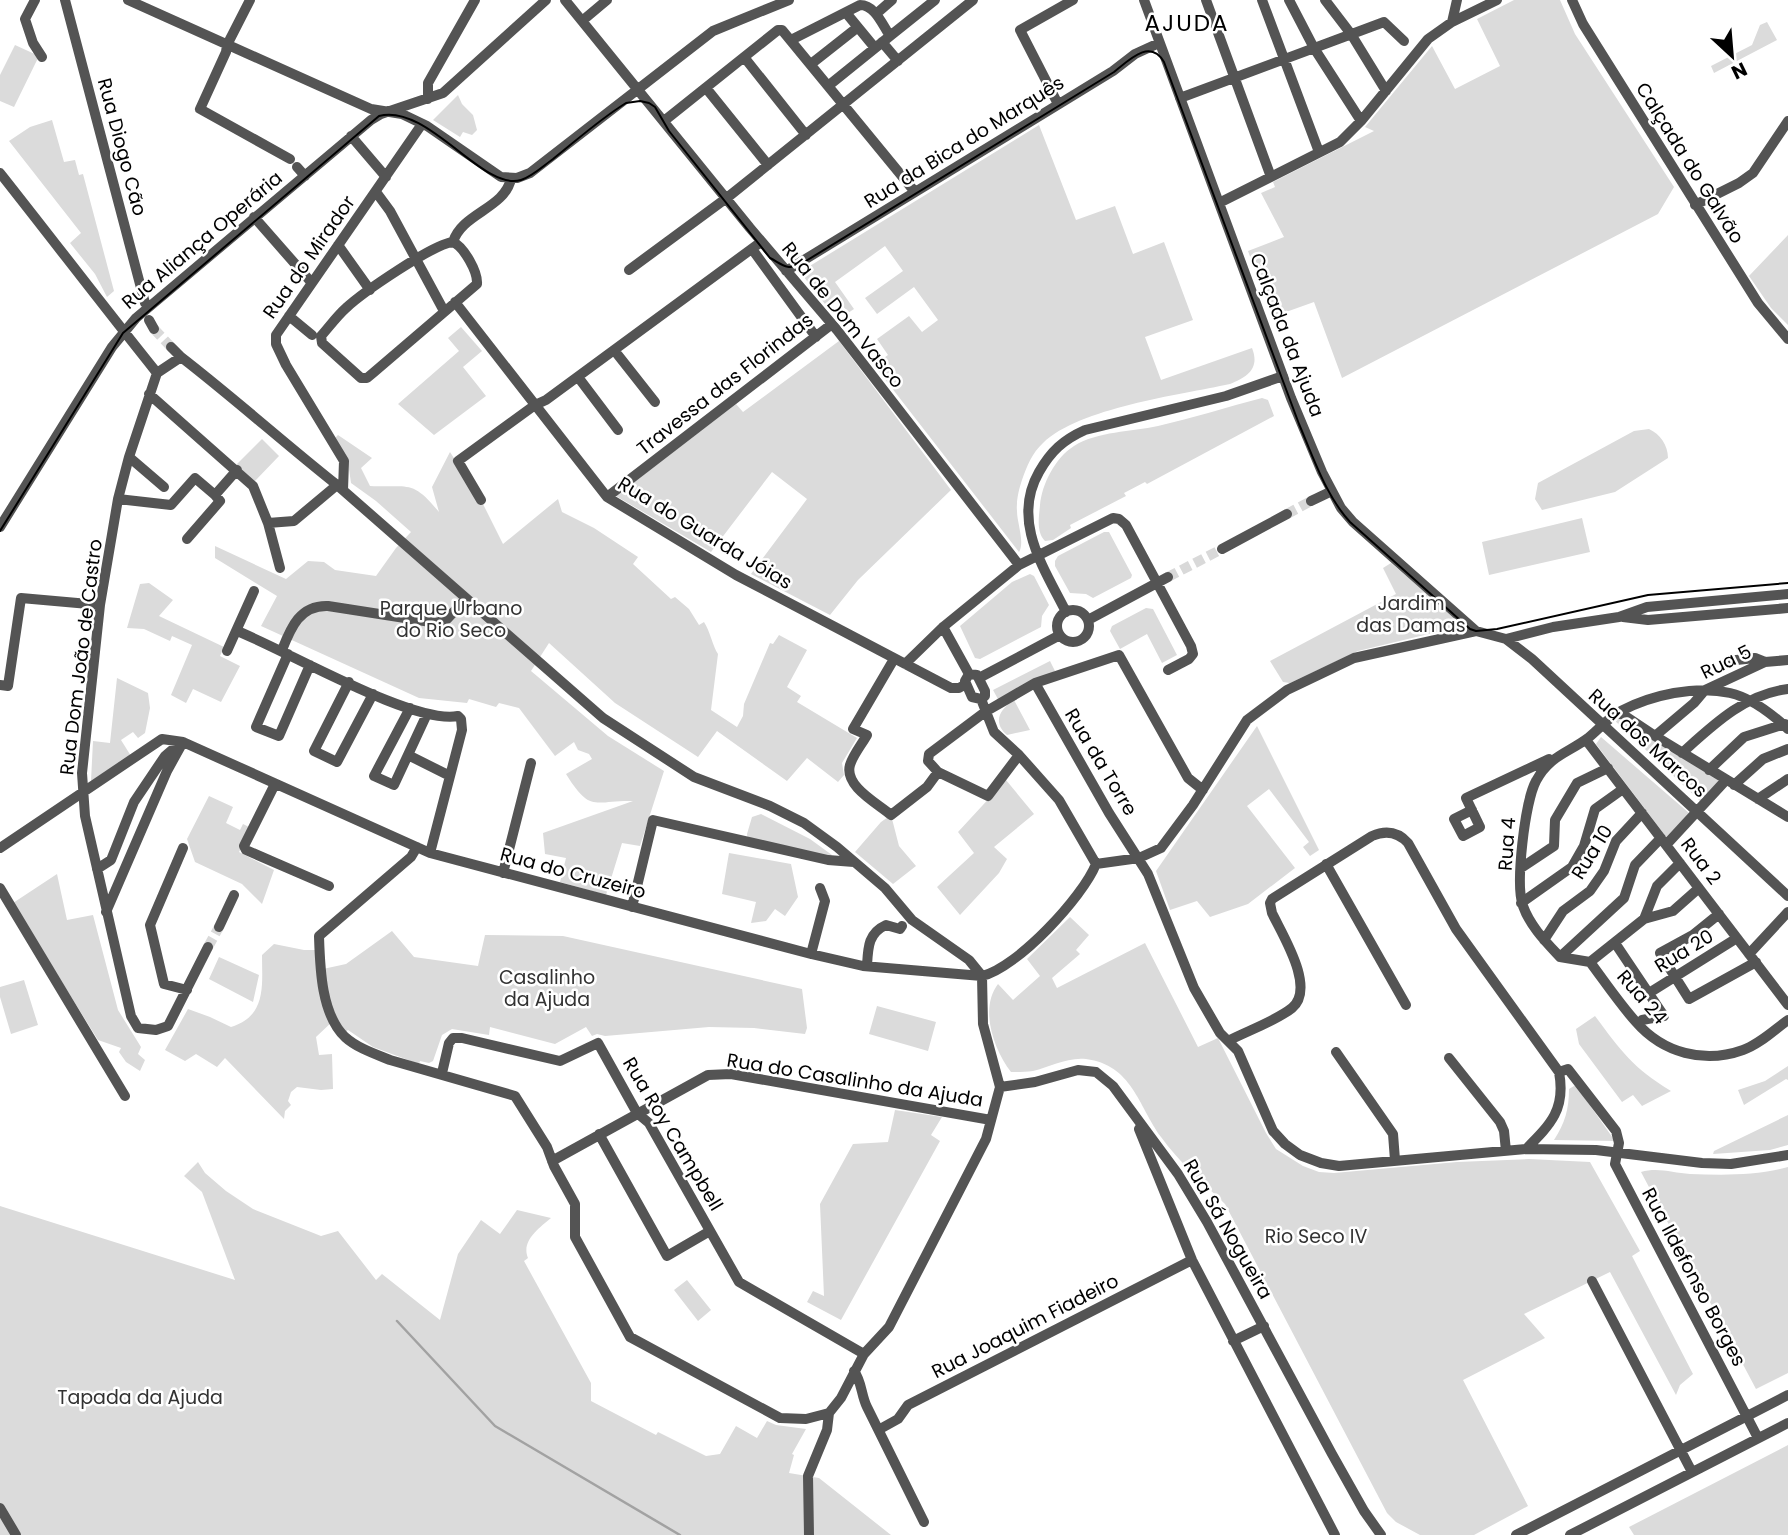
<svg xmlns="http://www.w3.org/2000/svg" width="1788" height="1535" font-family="Poppins,sans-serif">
	<rect width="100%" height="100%" fill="#fff"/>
	<!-- green -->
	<path fill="#dbdbdb" d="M1514,0H1560L1575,34L1674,187L1658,214L1342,378L1314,302L1272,317L1248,251L1284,237L1261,193L1275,187L1273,182L1374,131L1365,127L1432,46L1455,89L1500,66L1477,19Z
		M1767,22L1777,40L1714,73L1711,66L1752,45L1760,25Z
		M15,45L39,56L14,107L0,101V75Z
		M458,95L462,104L473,115L477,130L472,135L463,132L460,137L433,120Z
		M52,120L64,162L75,160L79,175L83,174L114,291L107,297L95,274L70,243L81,233L9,141L30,127Z
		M1039,125L1076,220L1115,206L1133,254L1164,242L1193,320L1145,337L1161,380L1252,348C1260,368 1248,377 1230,384C1179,395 1079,408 1043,443C1032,453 1027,466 1022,480C1019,489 1016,501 1017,511C1017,523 1025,542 1019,552L874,365L888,355L877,339L909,316L922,332L938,320L914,287L877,314L865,298L903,271L885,246L835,282L854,309L848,313L836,296L825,304L800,272Z
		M1788,235V325L1771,308L1749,276Z
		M461,327L482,351L463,367L486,396L434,435L398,404L459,351L448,338Z
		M839,341L951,490L858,580L830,615L751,574L807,499L772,472L711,552L616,496L736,404L743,412Z
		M1262,398L1268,400L1274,416L1147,484L1145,482L1124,493L1126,496L1070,525L1071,528L1053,540L1045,541C1036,532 1039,517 1040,505C1042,484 1055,458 1074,446C1098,431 1131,432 1158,426C1193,418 1227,407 1262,398Z
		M1649,429C1660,434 1668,445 1668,458L1615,492L1542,510L1535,499L1538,483L1634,431Z
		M338,435L372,458L361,468L370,486C409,488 412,479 439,512L432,487L450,452L481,500L503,544L558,499L562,512L594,528L638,557L633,564L671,599L675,597L689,609L699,625L704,622C710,631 713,647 718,654L711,710L737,727L743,716L744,704L770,643L773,644L779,635L807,650L787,687L801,696L797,702L857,738L842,763L844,775L838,782L807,758L787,781L717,731L698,757L615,703L549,643L531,671L608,736L664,771L640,846L622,843L606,895L560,882L566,858L545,854L543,833L633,801C594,800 591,814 566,774L592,759L589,754L578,750L574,742L555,756L519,708L499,703L496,707L469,699L467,703L419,698L261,626L277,596L215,558V546L286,579L308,561L324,562L335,570L376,576L396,548L411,532L376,501L351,483L348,462L335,438Z
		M262,439L279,456L254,482L236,465Z
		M1582,518L1590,552L1489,575L1482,542Z
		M1104,532H1109L1132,575L1131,578L1093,598L1086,594L1070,593L1055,566V561L1058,556Z
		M1391,563L1463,624L1462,626L1358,651L1290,683L1283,682L1270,661L1396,594L1383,568Z
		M1030,574L1034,576L1049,605L1042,616L1041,627L980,659L975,658L960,626L1012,582Z
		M149,583L173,600L159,616L224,647L220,656L240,666L221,702L193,689L186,703L171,695L192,645L172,636L170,641L144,629L127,628L140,584Z
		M1146,608L1153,609L1177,655L1162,663L1147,634L1120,649L1110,631L1112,626Z
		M1050,661L1055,671L999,701L993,690Z
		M117,678L148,693L150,708L145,733L138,738L133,732L121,740L131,756L91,781L93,741L110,743Z
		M1014,700L1030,730L1007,735C992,722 1000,709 1014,700Z
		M1620,717L1721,780L1700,801L1613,719Z
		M1257,726L1319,850L1310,856L1303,847L1309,842L1269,789L1247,806L1295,868L1248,904L1210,917L1197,901L1170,910L1156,871Z
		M1601,737L1689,813L1667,838L1596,744Z
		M1006,780L1034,814L994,847L1007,859L999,873L960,915L937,887L974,853L958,832Z
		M209,796L233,807L226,823L240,830L243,824L251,828L239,852L274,870L262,904L242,884L195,862L187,839Z
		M761,814L810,839L832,855L828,860L748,843L747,834L752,817Z
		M891,815L899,846L916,866L893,884L855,852L881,822Z
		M729,853L791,864L798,897L785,916L775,909L766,921L751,923L756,902L722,894Z
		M57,874L67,920L93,915L118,1010L141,1047L138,1054L145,1060L140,1071L126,1062L119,1052L121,1048L98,1040L13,903Z
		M1070,917L1089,935L1076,950L1080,954L1052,978L1057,988L1145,943L1198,1047L1218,1038L1266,1133L1276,1149L1303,1166L1319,1172L1334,1173L1457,1162L1529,1159L1590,1162L1640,1251L1632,1256L1693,1374L1680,1385L1676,1395L1610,1272L1524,1314L1545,1338L1463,1380L1528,1506L1474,1535H1420L1396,1522L1387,1513L1225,1204C1203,1183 1179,1162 1161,1137C1138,1105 1132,1065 1086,1059C1067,1057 1050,1067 1033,1071C1026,1072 1018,1072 1011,1072C994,1050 979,1009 998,984L1013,1000L1040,976L1027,959Z
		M392,931L414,957L478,966L485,935L563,936L802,989L807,1028L805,1034L754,1028L709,1027L605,1036L597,1034L592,1036L586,1027L555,1044L490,1027L489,1035L452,1029L442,1035L433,1061L429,1063L420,1061L419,1064L373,1047L348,1030L345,1032L334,1020L316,1037L319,1055L332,1054L333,1089L321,1090L297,1087L291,1092L288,1101L291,1105L285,1111L284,1119L225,1058L217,1067L196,1054L185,1061L165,1050L188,1009L210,1017L231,1027C267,1016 262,985 262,955L274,944L304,950H319L323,969L346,964Z
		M219,957L259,975L253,1002L209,979Z
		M24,980L38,1025L11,1034L0,997V987Z
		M877,1006L936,1022L928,1051L869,1034Z
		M1595,1016C1621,1051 1633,1068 1671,1091L1642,1106L1633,1095L1622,1102L1579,1044L1576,1029Z
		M1788,1066V1080L1786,1079L1744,1105L1738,1090L1765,1081Z
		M1574,1086L1577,1087L1615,1141L1554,1140C1565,1123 1569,1109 1569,1089Z
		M895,1110L942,1117L931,1135L940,1141L841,1320L807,1302L813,1291L824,1296L820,1204L853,1144L888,1142Z
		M1788,1115V1145L1770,1150L1713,1154L1714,1151Z
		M198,1162L205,1173L226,1191L253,1209L321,1236L338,1231L376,1280L382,1274L440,1320L458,1254L481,1220L500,1234L517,1210L551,1218C538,1229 521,1241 528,1258L524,1261L591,1383V1401L656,1435L658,1432L706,1456L720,1454L736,1426L757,1438L767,1421L776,1425L806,1429L792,1454L794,1455L789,1473L819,1478L891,1535H0V1206L235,1280L202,1192L184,1176Z
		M1788,1167V1373L1756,1389L1641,1172C1658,1167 1673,1173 1690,1174C1722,1175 1757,1176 1788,1167Z
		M687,1280L711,1310L698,1321L674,1290Z
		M1788,1445V1535H1634L1629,1527Z"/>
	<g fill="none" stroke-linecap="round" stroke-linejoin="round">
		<!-- stream -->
		<path stroke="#a2a2a2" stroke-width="2.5" d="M397,1321L495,1426L680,1535"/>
		<!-- minor-tunnel -->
		<path stroke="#d9d9d9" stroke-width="10" stroke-dasharray="10 5" stroke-linecap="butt" d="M154,329L171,347
			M1287,514L1311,501
			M1168,577L1222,549
			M208,947L219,927"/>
		<!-- minor -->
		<path stroke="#545454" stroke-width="10" d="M35,0L25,19L33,43L42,57
			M65,0L145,303
			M128,0L371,109L402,114L427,126L501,177L517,178L530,173L713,31L789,0
			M250,0L227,45L226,52L200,109L290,159
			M565,0L750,228L837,330L1019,565
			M1144,0L1291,398L1322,472L1341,508L1353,522L1476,631
			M1206,0L1271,177
			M1262,0L1319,152
			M1289,0L1314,48L1361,121
			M1325,0L1351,34L1386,91
			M1572,0L1583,24L1758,303L1788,339
			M847,14L875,48
			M876,14L892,0
			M582,21L607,0
			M1452,22L1457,0
			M890,36L935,0
			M791,40L860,5C875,5 882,24 890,36L828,86
			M882,42L898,61
			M744,57L806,135
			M811,64L858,27
			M706,88L768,165
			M1180,98L1384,22L1404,41
			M428,99V83L475,0
			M1058,104L1020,30L1073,0
			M664,121L778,30H782L915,192
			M351,136L386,177
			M297,167L305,176
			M0,173C53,240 104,307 157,373
			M376,192L390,211L444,311
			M1219,203L1340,142L1361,121L1428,39L1452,22L1497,0
			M1695,205L1739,183L1753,173L1788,121
			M254,217L311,282
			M453,242C464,247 478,272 477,284L373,373L367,378H361L322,343L321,336C329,327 337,316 346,308C362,293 433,244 453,242Z
			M453,242C462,213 504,209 511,179
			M338,245L370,290
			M752,249L816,337
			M629,270L728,197L973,0
			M786,271L1113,71L1135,54L1159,43
			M455,302L607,497L736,575L951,688H959L966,684
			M289,316L312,335
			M149,320L154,329
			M171,347L181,357
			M614,350L655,402
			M157,373L181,357C234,398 284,443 337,485L603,718L694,777L770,806L804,823L837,847L885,888L912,920L969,960L982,976
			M157,373L129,457L118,499L100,605L82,773L85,816L131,1016L138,1028L156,1030L168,1026L208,947
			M578,377L618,430
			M149,394L253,486L268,523L280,568
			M129,457L164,487
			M343,490L344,461L286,365L276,344V335L422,124
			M607,497L832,324
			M118,499L171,505L195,478L215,495
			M481,500L458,461L535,405L546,400L761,242
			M1311,501L1332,491
			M268,523L294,521L337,485
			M0,527L112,347L136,318L371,120L381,114L443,93L546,0
			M187,539L220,501L215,495L237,470
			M1222,549L1287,514
			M1057 626a16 16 0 1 1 32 0a16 16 0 1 1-32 0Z
			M1066,612C1044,568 1011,521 1039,472C1051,451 1063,440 1085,430L1226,396L1283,376
			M1623,617L1648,620L1788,608
			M1088,620L1168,577
			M943,627L969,674
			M237,631C286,650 413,725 458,716L461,719L462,730L430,853
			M1506,639L1553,627L1619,617L1647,607L1788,594
			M282,650C291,627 300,605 328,606L437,623L447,619L466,599
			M227,651L254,591
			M288,654L256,727L279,736L310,665
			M894,659L853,729L867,735C862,744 853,755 850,765C844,786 877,803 891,815L927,787L938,772
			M1727,661L1755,658L1765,662
			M905,664L943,627L1019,565L1113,518L1119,519L1126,525L1191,646L1193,654L1189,659L1168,670
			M979,678L1060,635
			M349,682L314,751L337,762L373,694
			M1035,683L1109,813L1148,874L1194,988L1220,1033L1238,1051L1273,1131L1285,1144L1300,1155L1321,1163L1339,1166L1526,1149L1596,1150L1702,1163L1731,1164L1788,1155
			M0,685L8,686L21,598L100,605
			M981,699L972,697L965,681L969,674L977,675L985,691V696L981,699L994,732L1019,755L1059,800L1096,864
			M410,708L374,776L394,785L427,714
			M1619,712L1655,736L1788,817
			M1655,736L1694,703L1705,690L1765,662L1788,660
			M1586,740L1788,1005
			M1682,753C1713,725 1745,694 1788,689
			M408,755L450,776
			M1019,755L988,796L938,772L928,761L929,754L985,712L1035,683L1119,655L1188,778L1203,790
			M1709,770L1744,737L1785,724
			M275,784L244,846L246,850L329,886
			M1734,785L1763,759L1788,749
			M1758,799L1788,779
			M1472,810L1454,819L1463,836L1480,827L1466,798L1549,759
			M1666,845L1726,780
			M417,847L411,857L319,936C320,967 321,1014 345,1037C357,1048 375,1054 390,1060L515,1096L547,1147L554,1166L575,1204V1237L630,1337L780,1418L806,1419L829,1413
			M0,848L162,739L183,742L430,853L811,954L863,966L982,976C1017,968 1083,897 1096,864
			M183,848L150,925L164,984L187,990
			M1096,864L1139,858L1161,848L1193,805L1247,720L1287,690L1354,658L1476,631L1506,639L1532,659L1788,896
			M1326,864L1406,1005
			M1521,868L1554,846L1555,820L1577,783L1608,768
			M97,869L111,860L134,802L165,756L179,744
			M503,873L531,763
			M0,888L125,1096
			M1521,903L1572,867L1584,846L1595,809L1623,789
			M632,907L653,820L828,860L854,862
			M106,912L167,771L183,742
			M1719,914L1693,935L1660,953L1689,999L1756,962
			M1644,919L1657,886L1680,863
			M219,927L234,895
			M1544,940L1563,911L1590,891L1604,871L1616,841L1642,813
			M1615,943L1664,1016L1642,1020
			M811,954L825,901L820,888
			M1749,954L1788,912
			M1560,957L1624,898L1635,865L1661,838
			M1590,962L1560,957C1546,942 1530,926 1523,906C1515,885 1525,801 1536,781C1549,756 1568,753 1588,738C1599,729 1609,717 1621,711C1651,695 1696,685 1730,693C1752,698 1772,714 1788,729
			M1590,962C1605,982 1619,1003 1636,1022C1663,1053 1704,1064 1743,1050C1760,1044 1774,1030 1788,1020
			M1590,962L1644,919L1673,911L1699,888
			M867,966C868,948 868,933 886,925L900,929L902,926
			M1649,993L1737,938
			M1228,1041C1247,1031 1276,1021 1292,1008C1316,988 1283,936 1272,913L1270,903L1272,899L1372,836C1386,830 1398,832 1408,843L1456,929L1559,1072C1566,1109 1551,1124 1526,1149
			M1336,1052L1393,1134L1395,1160
			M1449,1058L1500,1122L1504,1131L1506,1151
			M1559,1072L1568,1069L1616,1131L1619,1143L1615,1164L1758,1438
			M442,1073L449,1043L453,1038H462L560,1061L598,1043L637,1113L649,1123L739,1282L864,1354
			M1000,1087L1035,1082L1078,1070L1096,1072L1113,1086L1178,1174L1207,1222L1332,1454L1364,1511L1381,1535
			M1139,1129L1192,1260L1335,1535
			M599,1134L667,1256L710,1231
			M552,1161L708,1075L731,1074L991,1120
			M1592,1281L1692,1472
			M1233,1341L1264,1326
			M854,1371C862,1382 861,1395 867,1407C886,1445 905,1483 924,1522
			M880,1429L898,1419L908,1405L1192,1260
			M0,1508L16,1535
			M809,1535L808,1476L827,1430L829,1413L841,1398L864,1354L889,1327L986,1139L1000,1087L983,1024L982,976
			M1516,1535L1788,1395
			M1570,1535L1788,1423"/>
		<!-- tram -->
		<path stroke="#000" stroke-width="2" d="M0,531L123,333L379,116C428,103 483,192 521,180C533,176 543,166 553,159C577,140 600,119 626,103L640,101L649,103L655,107L669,131L770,258C782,264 787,271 801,264L1114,72C1129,60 1150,38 1164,62L1299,424C1313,457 1326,496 1350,522L1470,629L1476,631L1497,629L1648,595L1788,583"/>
	</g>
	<g text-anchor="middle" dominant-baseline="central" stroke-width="5" stroke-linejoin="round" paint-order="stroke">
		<!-- street labels -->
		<g font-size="19" fill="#000" stroke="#fff">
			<text transform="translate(964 142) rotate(-32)">Rua da Bica do Marquês</text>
			<text transform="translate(122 147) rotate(75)">Rua Diogo Cão</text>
			<text transform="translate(1690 163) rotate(58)">Calçada do Galvão</text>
			<text transform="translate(202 240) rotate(-40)">Rua Aliança Operária</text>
			<text transform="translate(309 257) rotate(-55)">Rua do Mirador</text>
			<text transform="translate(843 315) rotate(51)">Rua de Dom Vasco</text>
			<text transform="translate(1287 335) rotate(69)">Calçada da Ajuda</text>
			<text transform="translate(725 384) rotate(-38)">Travessa das Florindas</text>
			<text transform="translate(705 533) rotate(31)">Rua do Guarda Jóias</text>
			<text transform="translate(81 657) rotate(-83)">Rua Dom João de Castro</text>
			<text transform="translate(1726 662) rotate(-26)">Rua 5</text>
			<text transform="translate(1648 743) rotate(42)">Rua dos Marcos</text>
			<text transform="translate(1101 762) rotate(59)">Rua da Torre</text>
			<text transform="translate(1507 844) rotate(-86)">Rua 4</text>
			<text transform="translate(1592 852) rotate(-58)">Rua 10</text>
			<text transform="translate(1701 861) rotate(53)">Rua 2</text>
			<text transform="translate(573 873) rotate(15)">Rua do Cruzeiro</text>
			<text transform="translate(1684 951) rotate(-31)">Rua 20</text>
			<text transform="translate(1642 997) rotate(49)">Rua 24</text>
			<text transform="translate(855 1080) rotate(9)">Rua do Casalinho da Ajuda</text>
			<text transform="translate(673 1134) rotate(59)">Rua Roy Campbell</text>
			<text transform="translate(1228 1229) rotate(60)">Rua Sá Nogueira</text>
			<text transform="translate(1694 1277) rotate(62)">Rua Ildefonso Borges</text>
			<text transform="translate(1025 1326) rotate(-27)">Rua Joaquim Fiadeiro</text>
		</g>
		<!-- park labels -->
		<g font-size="19" fill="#323232" stroke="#fff">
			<text x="1411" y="603">Jardim<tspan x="1411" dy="22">das Damas</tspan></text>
			<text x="451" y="608">Parque Urbano<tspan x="451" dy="22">do Rio Seco</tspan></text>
			<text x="547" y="977">Casalinho<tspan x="547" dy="22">da Ajuda</tspan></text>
			<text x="1316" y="1236">Rio Seco IV</text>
			<text x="140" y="1397">Tapada da Ajuda</text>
		</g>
		<!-- quarter labels -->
		<g font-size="23" letter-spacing="2" fill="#000" stroke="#fff">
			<text x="1187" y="23">AJUDA</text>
		</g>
	</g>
	<!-- north arrow -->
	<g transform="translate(1732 56) rotate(154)" stroke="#ffffff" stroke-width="5" paint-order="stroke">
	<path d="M0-5L12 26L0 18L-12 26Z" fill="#000000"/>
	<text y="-10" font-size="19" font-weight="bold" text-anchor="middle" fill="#000000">N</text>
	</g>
</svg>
